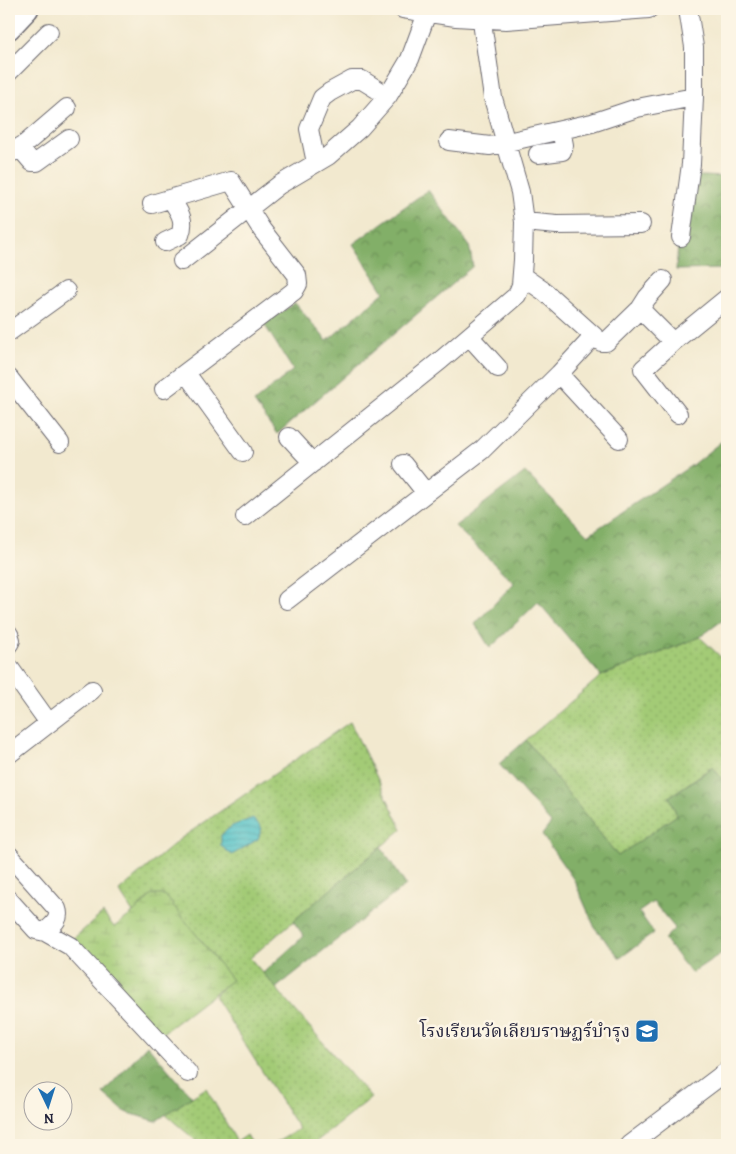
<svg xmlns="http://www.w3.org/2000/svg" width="736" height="1154" font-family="Alegreya,'Noto Serif Thai',serif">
	<defs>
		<pattern id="green-dots" width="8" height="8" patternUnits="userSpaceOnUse" patternTransform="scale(1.25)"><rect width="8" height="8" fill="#a3cb76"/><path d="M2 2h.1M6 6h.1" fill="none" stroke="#8cae67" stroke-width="1.8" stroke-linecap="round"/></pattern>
		<pattern id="forest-crowns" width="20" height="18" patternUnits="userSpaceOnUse" patternTransform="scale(1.25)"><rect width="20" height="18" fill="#82af67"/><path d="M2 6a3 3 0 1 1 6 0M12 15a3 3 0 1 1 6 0" fill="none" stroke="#6a8e56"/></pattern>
		<pattern id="wetland-marsh" width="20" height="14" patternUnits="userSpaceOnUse" patternTransform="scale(1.25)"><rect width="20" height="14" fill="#a3cb76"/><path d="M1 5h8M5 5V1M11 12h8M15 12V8" fill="none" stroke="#8cae67"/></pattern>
		<pattern id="water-rules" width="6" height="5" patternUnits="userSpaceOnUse" patternTransform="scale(1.25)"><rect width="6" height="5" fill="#53c2c7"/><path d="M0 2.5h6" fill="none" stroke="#48a6ac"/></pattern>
	</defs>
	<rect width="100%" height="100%" fill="#fcf5e5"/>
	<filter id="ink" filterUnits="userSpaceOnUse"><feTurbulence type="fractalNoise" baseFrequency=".02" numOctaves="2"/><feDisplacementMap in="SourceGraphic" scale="10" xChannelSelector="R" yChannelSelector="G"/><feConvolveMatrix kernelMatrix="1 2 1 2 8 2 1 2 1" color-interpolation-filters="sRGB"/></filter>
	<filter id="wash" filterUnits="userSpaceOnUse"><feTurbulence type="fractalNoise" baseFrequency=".0096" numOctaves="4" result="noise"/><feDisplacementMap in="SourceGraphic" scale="20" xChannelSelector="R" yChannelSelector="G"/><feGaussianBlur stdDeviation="1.12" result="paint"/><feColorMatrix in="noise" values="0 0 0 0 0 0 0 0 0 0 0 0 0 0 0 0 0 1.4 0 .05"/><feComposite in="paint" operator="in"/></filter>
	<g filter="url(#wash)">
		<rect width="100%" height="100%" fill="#f2e9cf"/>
		<!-- green -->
		<path fill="url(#green-dots)" stroke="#627658" d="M700,637L727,663V786L712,767L669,797L677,815L618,857L526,740L601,676Z
			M350,722L402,829L250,958L371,1098L312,1145H272L299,1129L214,996L231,980L152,895L133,913L119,891L180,839Z
			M206,1088L237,1142L247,1135L253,1145H201L165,1114Z"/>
		<!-- forest -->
		<path fill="url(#forest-crowns)" stroke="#526851" d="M703,176L727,177V269L676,270L683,177Z
			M428,190L469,245L473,266L277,434L254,402L293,370L264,324L295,303L327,341L384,292L353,244Z
			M727,437V617L700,637L601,676L538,602L490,648L475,624L514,583L455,526L525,472L588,535L692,465Z
			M526,740L618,856L677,815L669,797L713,767L727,786V953L725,951L691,973L664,939L675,928L653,902L639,912L654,933L620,958L595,928L574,880L542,835L551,823L499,764Z
			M381,847L406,885L276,988L263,973L304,936L293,921Z
			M147,1045L192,1097L156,1121L125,1112L103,1093Z"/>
		<!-- wetland -->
		<path fill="url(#wetland-marsh)" stroke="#627658" d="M152,895H165L232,980L160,1035L74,938L103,913L114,927L133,913Z"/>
		<!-- water -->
		<path fill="url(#water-rules)" stroke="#3a7281" d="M253,818L262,828L258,839L232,855L221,846V835L232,826Z"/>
	</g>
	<g filter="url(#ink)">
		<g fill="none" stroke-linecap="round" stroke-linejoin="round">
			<!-- minor casing -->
			<g stroke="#6b686f" stroke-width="20">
				<path id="minor" d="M403,9L456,17L506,20L649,9
					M9,72L49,32
					M449,141L490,146L592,123L637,108L694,97
					M20,148L32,162H37L69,139
					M9,154L25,144L67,108
					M538,154L562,151L564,145L561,130
					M316,163L309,129L322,98L330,92L352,80H362L388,96
					M152,204L231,181L262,230L297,275L298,284L294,291L164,389
					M524,222L557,225L641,224
					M681,237L691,164L694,97V47L688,9
					M165,242L180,235C186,219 179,212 171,199
					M182,261L279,185L328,156L360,128L388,96L410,59L427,13
					M640,309L647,298L663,280
					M9,332L66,291
					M594,336L601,342H606L640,309L673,342L643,369L678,414
					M470,337L498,368
					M673,342L727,298
					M186,373L243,452
					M559,374L619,439
					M9,378L60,443
					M289,437L313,463
					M403,464L426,493
					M245,517L441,360L517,295L521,285L523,260L524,222L520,192L493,98L483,29V18
					M287,600L482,450L559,374L594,336L545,292L522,276
					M9,634L11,640L9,644
					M9,667L49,723
					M9,754L92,690
					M9,855L57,909C61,920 52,925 45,932
					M9,900L36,930L45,932L70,946L188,1073
					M629,1145L727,1071"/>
			</g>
			<!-- major casing -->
			<g stroke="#6b686f" stroke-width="25">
				<path id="major" d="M9,28L27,9"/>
			</g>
			<!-- minor -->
			<use href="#minor" stroke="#fff" stroke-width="18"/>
			<!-- major -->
			<use href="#major" stroke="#fff" stroke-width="22"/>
		</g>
	</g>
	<!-- icons -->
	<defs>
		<g id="school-square" transform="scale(1.25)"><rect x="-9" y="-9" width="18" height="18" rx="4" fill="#1f6fb2" stroke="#fcf5e5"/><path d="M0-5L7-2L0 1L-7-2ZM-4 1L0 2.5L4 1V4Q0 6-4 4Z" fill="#fff"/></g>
	</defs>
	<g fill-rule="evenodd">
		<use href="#school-square" x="647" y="1031"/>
	</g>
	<g text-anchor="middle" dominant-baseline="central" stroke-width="5" stroke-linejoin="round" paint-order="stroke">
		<!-- poi labels -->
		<g font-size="18" fill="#22223b" stroke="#fcf5e5" text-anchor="end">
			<text x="630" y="1031">โรงเรียนวัดเลียบราษฏร์บำรุง</text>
		</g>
	</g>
	<!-- margin -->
	<rect width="736" height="1154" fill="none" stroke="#fcf5e5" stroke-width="30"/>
	<!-- north arrow -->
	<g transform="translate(48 1106) rotate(176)"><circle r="24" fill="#fcf5e5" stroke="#a5a1a1"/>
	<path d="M0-4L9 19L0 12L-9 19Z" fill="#1f6fb2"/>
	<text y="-8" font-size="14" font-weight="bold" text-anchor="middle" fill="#22223b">N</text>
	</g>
</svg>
